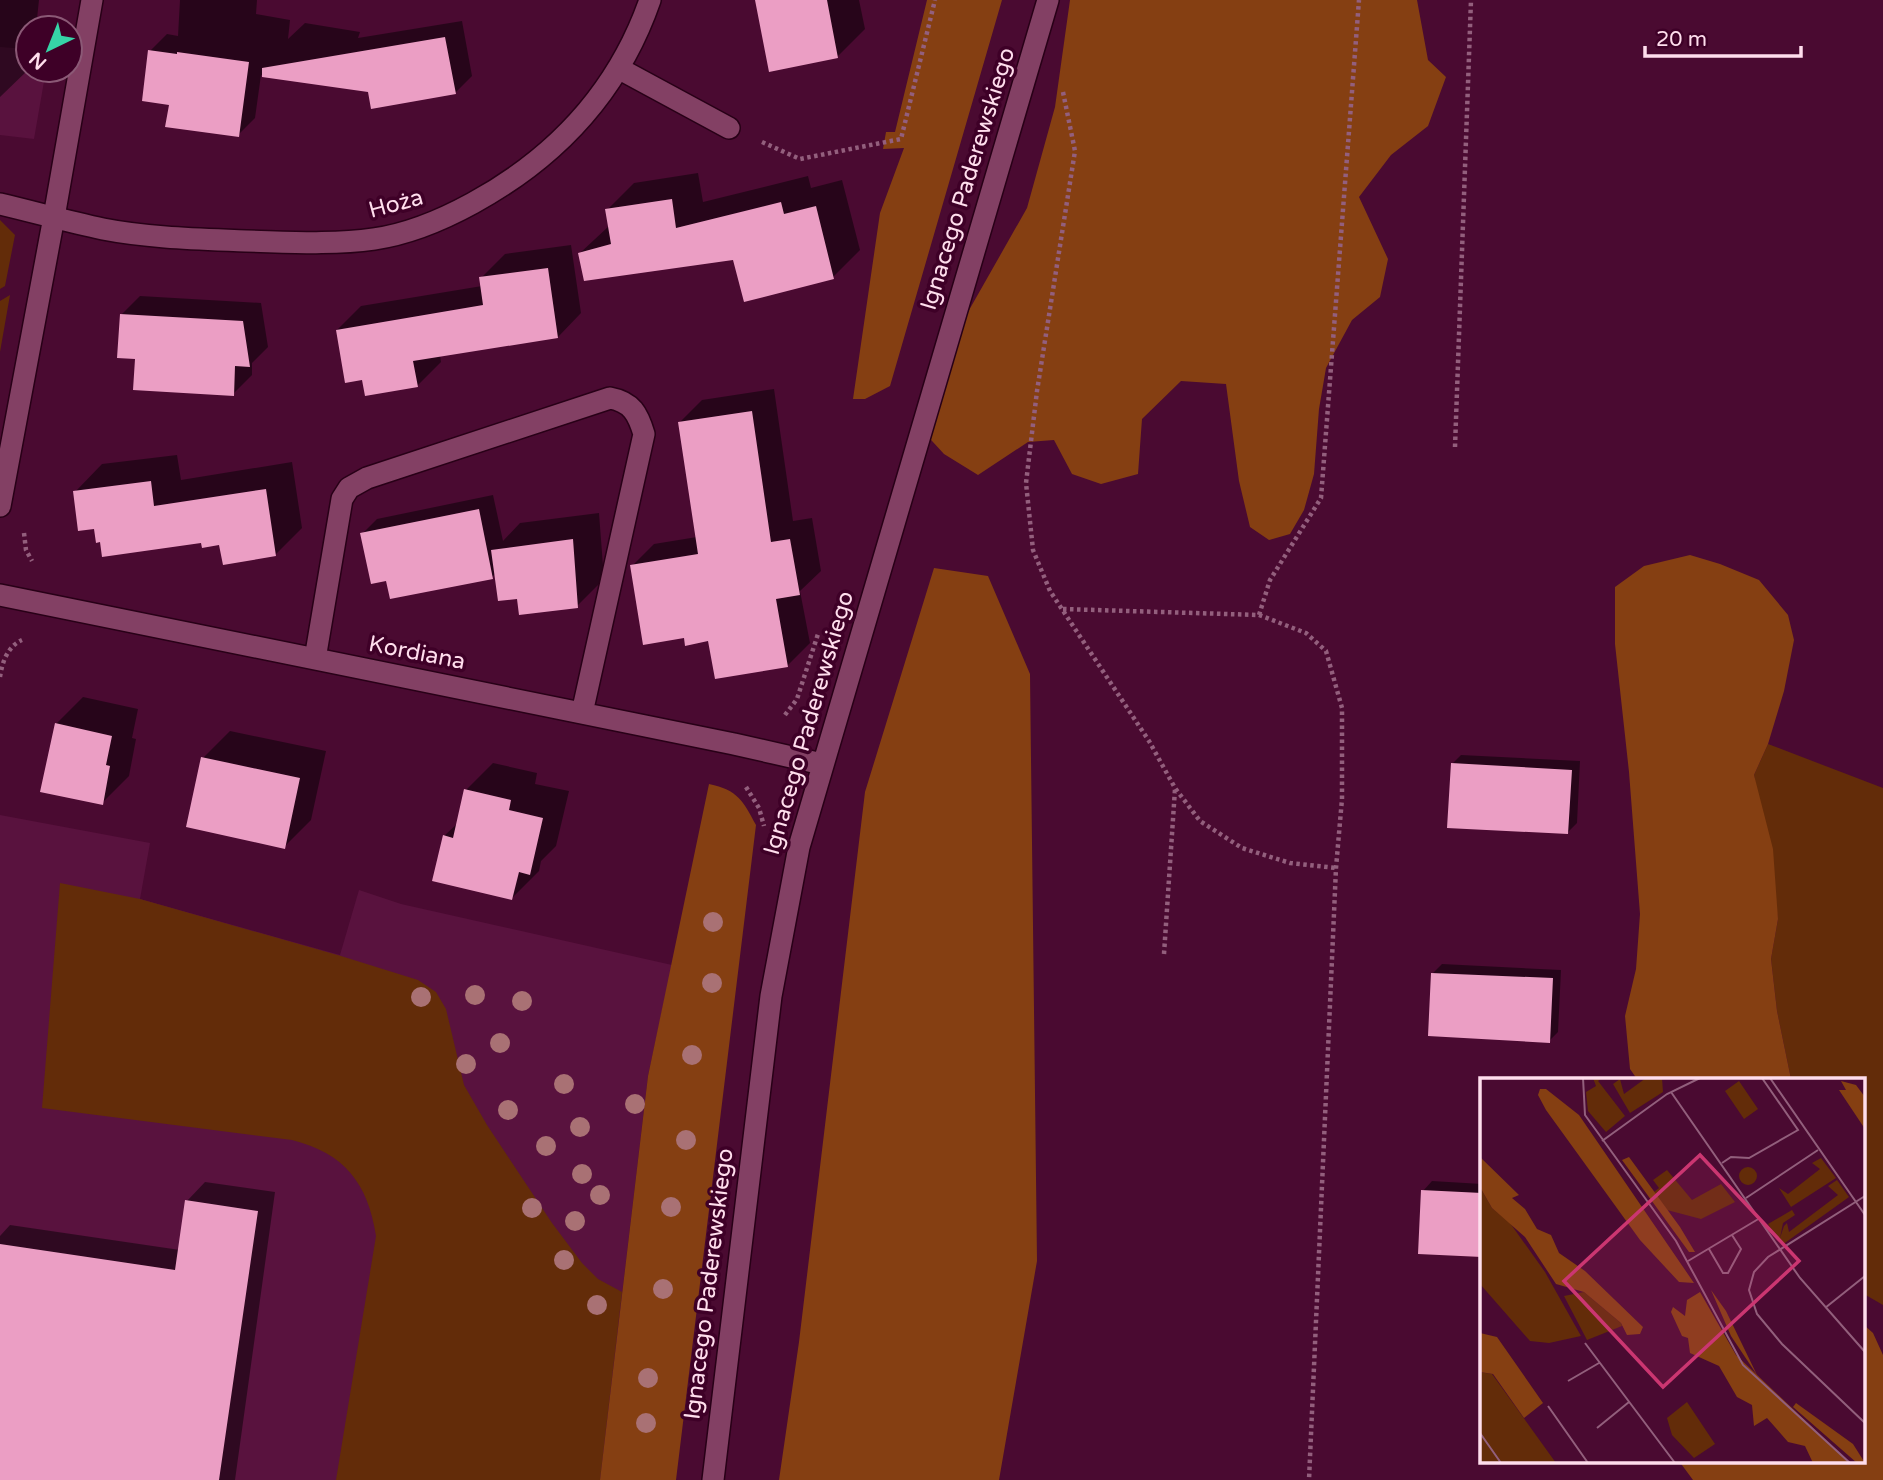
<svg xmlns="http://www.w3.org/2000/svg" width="1883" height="1480" font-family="'Varela Round',sans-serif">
	<rect width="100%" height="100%" fill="#4a0a31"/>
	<!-- built -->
	<path fill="#59123e" d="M0,47L28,49V70H46L34,139L0,135Z
		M0,815L150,843L140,899L340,955L359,890L401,904L672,965L648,1076L600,1480H0Z"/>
	<!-- green -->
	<path fill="#632c09" d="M0,220L15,235L5,286L0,289Z
		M10,295L0,352V301Z
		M1768,744L1883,788V1305L1864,1294V1079H1791L1777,1011L1771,959L1778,919L1754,775Z
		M60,883L140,899L341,956L418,980L436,992L446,1009L464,1085L487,1125L552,1223L582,1263L598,1279L622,1292L600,1480H336L376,1236C368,1183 344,1153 292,1140L42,1108Z"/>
	<!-- forest -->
	<path fill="#853f12" d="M927,0H1002L890,386L865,399H853L880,213L904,148L883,149L886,132H895Z
		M1070,0H1417L1428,60L1446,77L1428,126L1391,155L1359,197L1388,259L1380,297L1352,320L1326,368L1319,409L1314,474L1304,510L1290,534L1269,540L1250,527L1239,481L1226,384L1181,381L1142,419L1138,474L1101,484L1072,474L1054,440L1028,442L978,475L944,454L921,429L943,356L1027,208L1055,107Z
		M1690,555L1720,564L1759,580L1788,615L1794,640L1784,691L1768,744L1754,775L1773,849L1778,919L1771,959L1777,1011L1791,1079H1637L1630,1069L1625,1016L1636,969L1640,914L1629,772L1615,644V587L1644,566Z
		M934,568L988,576L1030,674L1037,1261L999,1480H779L799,1342L865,792Z
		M709,784C738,790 743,801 756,825L676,1480H600L648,1076Z
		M1864,1325L1873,1333L1883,1355V1480H1693L1679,1461H1864Z"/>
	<!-- shadow -->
	<path fill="#0007" d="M0,0H39L36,28H28V70L0,97Z
		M180,0H257L256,14L290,20L288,39L305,23L360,32L358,38L462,21L472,76L455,93L370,90L261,75L255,118L238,135L171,104L150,51L167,34L178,36Z
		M757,0H859L865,29L838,56Z
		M698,173L703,202L808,176L811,188L842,180L860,250L833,277L734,258L580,253L609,226L607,210L634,183Z
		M571,245L581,313L558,337L440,355L441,362L417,386L364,378L337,330L361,306L482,286L481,278L505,254Z
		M140,296L261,303L268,347L252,363V375L233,394L137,358L121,315Z
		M774,389L793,521L812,518L821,571L800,591L810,643L787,666L710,639L686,636L632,566L654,544L697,537L680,422L702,400Z
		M177,455L181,480L292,462L302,528L275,555L202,541L102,540L75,492L102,464Z
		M493,495L503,541L520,523L599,513L604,579L577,606L519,597L496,573L492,577L387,579L362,534L377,519Z
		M83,697L138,709L132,738L136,739L129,776L102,803L56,724Z
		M230,731L326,751L311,820L284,847L203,758Z
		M1461,755L1580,761L1577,823L1568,832L1452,764Z
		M493,763L537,773L535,784L569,791L556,846L541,861L539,871L512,898L444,836L459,822L466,790Z
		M1442,964L1561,970L1558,1032L1549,1041L1433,973Z
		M1432,1181L1482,1184V1256L1420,1252L1423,1191Z
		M205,1182L275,1192L235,1480H0V1236L10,1225L180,1250L187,1201Z"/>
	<!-- building -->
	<path fill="#eb9ec4" d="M755,0H827L838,58L769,72Z
		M445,37L456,94L371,109L368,92L262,77V68Z
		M148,50L177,54V52L249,62L239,137L165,127L169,105L142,101Z
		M672,199L676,228L781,202L784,214L816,206L834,279L744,302L733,260L584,281L578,253L611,244L605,209Z
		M548,268L558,338L413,361L418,387L365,396L362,380L345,383L336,330L483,305L479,277Z
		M120,314L243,321L250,367L235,366L234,396L133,390L135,359L117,358Z
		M752,411L771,542L790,539L800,595L776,599L788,667L715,679L708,641L685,646L684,638L643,645L630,565L698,554L678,422Z
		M151,481L154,506L266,489L276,556L223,565L219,545L202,548L201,543L102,557L100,542L96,543L94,529L78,531L73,491Z
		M479,509L493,579L390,599L386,581L371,584L360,533Z
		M573,539L578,608L519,615L517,599L498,601L491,550Z
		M55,723L112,736L106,765L110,766L103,805L40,792Z
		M201,757L300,778L285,849L186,827Z
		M1451,763L1572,770L1568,834L1447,828Z
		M464,789L511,800L509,810L543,818L530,875L519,872L512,900L432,881L443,835L453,838Z
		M1431,973L1553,978L1550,1043L1428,1036Z
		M1421,1190L1482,1193V1257L1418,1254Z
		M185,1200L258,1211L219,1480H0V1244L175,1270Z"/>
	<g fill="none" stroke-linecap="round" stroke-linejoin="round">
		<!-- minor casing -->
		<g stroke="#280017" stroke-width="24">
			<path id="minor" d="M618,68L729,128
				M0,204C34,212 69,222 103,229C149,238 200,239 246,241C288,242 332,245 374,239C409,234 442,220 473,203C557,157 618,92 650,0
				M0,506L54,217L92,0
				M0,595L734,744L822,764
				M315,659L342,499L349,488L367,478L610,398C632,402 638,414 644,434L582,713
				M713,1480L771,996L799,847L1048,0"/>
		</g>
		<!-- path -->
		<path stroke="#935f7d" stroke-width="4.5" stroke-dasharray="3.5 3.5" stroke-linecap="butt" d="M1063,92L1075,151L1037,391L1026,483L1033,550L1050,591L1149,741L1175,788L1200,821L1242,848L1290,863L1336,868
			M762,142L800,159L901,139L935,0
			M1455,447L1471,0
			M24,533L26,550L32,561
			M1063,609L1259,615L1306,633L1326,651L1342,708V799L1336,868L1309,1480
			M1259,615L1270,580L1321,498L1359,0
			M0,677C2,662 8,646 22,640
			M785,715L797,699L818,634
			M746,787L759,808L764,826
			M1164,954L1175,789"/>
		<!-- minor -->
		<use href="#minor" stroke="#834064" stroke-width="21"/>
	</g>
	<!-- trees -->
	<g fill="#a97174">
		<circle cx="713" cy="922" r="10"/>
		<circle cx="712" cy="983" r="10"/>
		<circle cx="475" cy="995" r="10"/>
		<circle cx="421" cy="997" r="10"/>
		<circle cx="522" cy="1001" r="10"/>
		<circle cx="500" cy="1043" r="10"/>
		<circle cx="692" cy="1055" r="10"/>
		<circle cx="466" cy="1064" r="10"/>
		<circle cx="564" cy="1084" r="10"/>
		<circle cx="635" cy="1104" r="10"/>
		<circle cx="508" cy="1110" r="10"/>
		<circle cx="580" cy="1127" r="10"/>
		<circle cx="686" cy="1140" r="10"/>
		<circle cx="546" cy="1146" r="10"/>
		<circle cx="582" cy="1174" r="10"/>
		<circle cx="600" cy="1195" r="10"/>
		<circle cx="671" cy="1207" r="10"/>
		<circle cx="532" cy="1208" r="10"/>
		<circle cx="575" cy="1221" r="10"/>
		<circle cx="564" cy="1260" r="10"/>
		<circle cx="663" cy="1289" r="10"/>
		<circle cx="597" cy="1305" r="10"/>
		<circle cx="648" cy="1378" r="10"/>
		<circle cx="646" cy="1423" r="10"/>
	</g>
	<g text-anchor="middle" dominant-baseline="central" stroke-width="7" stroke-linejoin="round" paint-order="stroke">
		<!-- street labels -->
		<g font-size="23" fill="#ffdeed" stroke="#3e0027">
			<text transform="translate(968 179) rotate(-73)">Ignacego Paderewskiego</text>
			<text transform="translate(396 204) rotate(-15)">Hoża</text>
			<text transform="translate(417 653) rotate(11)">Kordiana</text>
			<text transform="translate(809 723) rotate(-74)">Ignacego Paderewskiego</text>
			<text transform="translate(709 1284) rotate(-83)">Ignacego Paderewskiego</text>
		</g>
	</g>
	<!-- overview -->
	<g transform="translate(1480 1078)">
		<rect width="385" height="385" fill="#4a0a31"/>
		<path d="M113,0H122L118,3L145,38L126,54L108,33L106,14L116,8ZM166,0H182L183,14L150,35L133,6L140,1L144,16ZM259,3L278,31L264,41L245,13ZM341,80L356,100L311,129L299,110L308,116L340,91L332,85ZM259 98a9 9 0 1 1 18 0a9 9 0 1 1-18 0ZM187,92L212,122L241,106L255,124L221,141L187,132L174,114L179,110L173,102ZM357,102L369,119L302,167L288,146L312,132L315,137L303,145L300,160L304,148L307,145L309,154L358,117L348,108ZM0,109L12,130L30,145L65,194L101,258L69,265L50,263L0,206ZM104,214L141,245L142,248L107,262L84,218ZM0,294L12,296L76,385H0ZM207,324L235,366L214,380L192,357L187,340Z" fill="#632c09"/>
		<path d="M361,3L376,7L385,19V51L359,12H366ZM60,11H66L99,37L214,205L199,204L160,162L66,32L58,17ZM0,79L39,117L32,120L45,131L57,151L71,157L79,175L105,193L163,249L160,256L147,257L141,245L104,214L76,206L45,159L12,130L0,109ZM149,79L200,149L215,174H209L142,82ZM231,212L246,233L277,297L251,258ZM220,214L256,277L370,385H333L325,368L308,364L287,340L274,348L272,327L257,319L239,288L210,275L208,260L202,258L191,234L193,229L205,238L207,222ZM0,255L17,259L63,325L44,340L13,296L0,294ZM316,325L373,366L385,385H377L313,329Z" fill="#853f12"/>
		<path fill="none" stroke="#925f7c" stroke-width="2" d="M103,0L105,37L196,163L263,287L370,385M290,0L385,137M191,14L320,200L385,274M122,63L187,16L220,0M242,85L251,79L269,80L318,52L282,0M385,118L288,179L274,194L269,212L277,236L302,266L385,345M266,120L338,72M229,171L243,195H248L261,171L252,157M208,183L280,140M345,230L385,198M105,265L195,385M88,303L119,285M68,328L108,385M117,350L149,324M0,355L21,385"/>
		<path fill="#cb3671" fill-opacity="0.15" stroke="#cb3671" stroke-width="3.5" d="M220,77L319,183L183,309L84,203Z"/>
		<rect width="385" height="385" fill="none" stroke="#ffdeed" stroke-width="3.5"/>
	</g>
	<!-- north arrow -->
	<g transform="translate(49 49) rotate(223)"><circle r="33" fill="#3e0027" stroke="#8b5976" stroke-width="2"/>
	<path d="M0-5L12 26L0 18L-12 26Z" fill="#36d4a7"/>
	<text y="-10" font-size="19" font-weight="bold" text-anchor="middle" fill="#ffdeed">N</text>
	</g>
	<!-- scale -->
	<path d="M1645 46v10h156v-10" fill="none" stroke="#ffdeed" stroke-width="3.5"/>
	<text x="1656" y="46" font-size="21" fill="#ffdeed" stroke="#3e0027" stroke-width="5" paint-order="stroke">20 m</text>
</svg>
